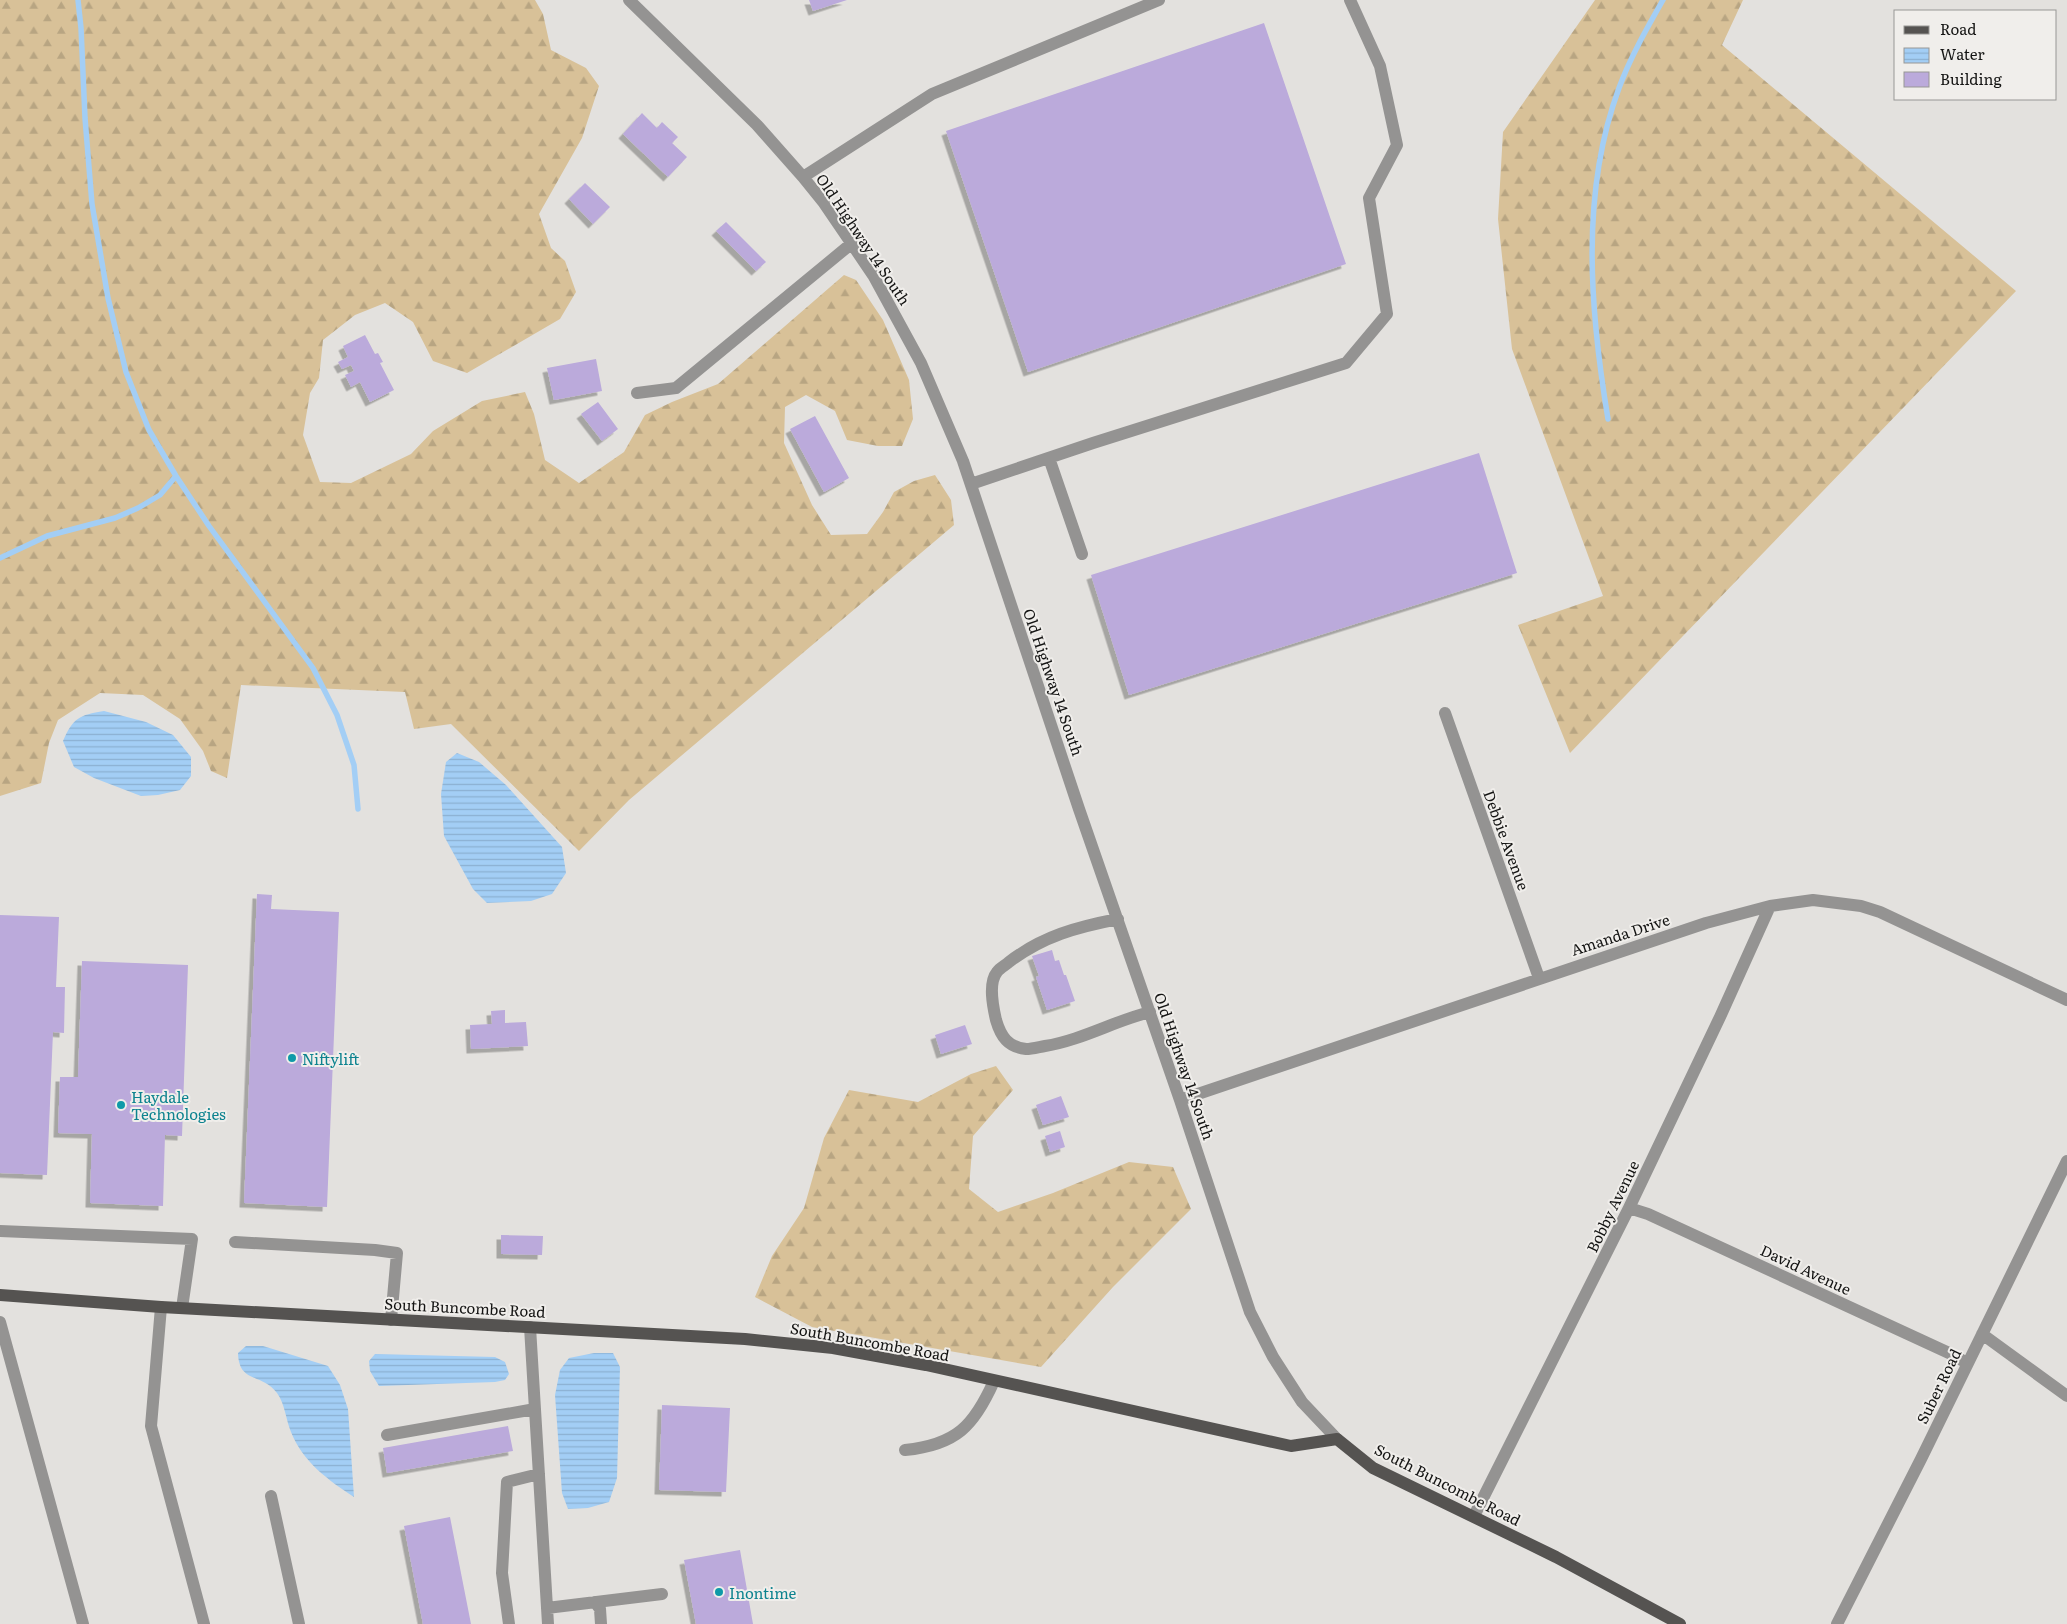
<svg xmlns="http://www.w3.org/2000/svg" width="2067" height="1624" font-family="Literata,serif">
	<defs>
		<pattern id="forest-firs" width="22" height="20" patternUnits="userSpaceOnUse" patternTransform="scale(1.25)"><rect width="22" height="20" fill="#d8c198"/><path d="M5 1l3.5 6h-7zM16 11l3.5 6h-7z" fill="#b8a582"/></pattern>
		<pattern id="water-rules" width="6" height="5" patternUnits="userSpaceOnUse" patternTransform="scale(1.25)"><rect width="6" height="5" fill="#a3cef5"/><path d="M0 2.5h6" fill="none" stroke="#8bb0d1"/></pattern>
		<filter id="shadow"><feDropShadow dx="-4.5" dy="4.5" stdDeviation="0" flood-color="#0004"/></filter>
	</defs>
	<rect width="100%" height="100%" fill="#e3e1de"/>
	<!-- forest -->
	<path fill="url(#forest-firs)" d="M0,0H535L543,14L551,50L586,68L599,86L582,138L539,214L551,248L565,261L576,292L560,319L467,373L433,361L413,322L385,303L355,315L323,340L319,378L310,393L303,435L320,482L351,483L411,454L433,431L482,401L525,392L534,414L545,460L579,483L624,452L645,415L672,402L718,384L844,275L856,280L883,320L909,380L913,419L902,446H878L847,440L835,411L806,395L785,407L784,443L812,505L831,535L867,534L883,512L894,492L914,481L935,475L951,500L954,525L629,800L579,851L451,724L414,729L405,692L241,685L227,778L211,771L203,751L180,719L143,695L100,693L58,720L49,743L41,783L0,796Z
		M1595,0H1743L1722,45L2016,291L1570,753L1518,625L1603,596L1512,349L1498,219L1503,132Z
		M996,1066L1013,1090L973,1136L969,1189L998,1212L1053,1193L1129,1162L1173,1167L1191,1209L1113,1287L1041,1367L812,1327L755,1297L772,1256L804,1208L824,1138L849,1090L918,1102L971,1074Z"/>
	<!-- water -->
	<path fill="url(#water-rules)" d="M104,711L146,722L173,735L191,757V776L180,790L158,795L141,796L94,778L74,767L63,741C73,718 79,715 104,711Z
		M457,753L479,762L506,785L562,847L566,873L552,894L531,901L487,903L473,889L444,836L441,794L446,762Z
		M246,1346H263L328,1366L340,1385L348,1409L354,1497C328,1480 303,1462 291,1432C286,1420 285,1404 277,1393C261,1372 239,1384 238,1353Z
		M594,1353H613L620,1367L617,1478L609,1502L588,1508L568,1509L562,1493L555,1395L560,1370L569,1358Z
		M375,1354L495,1357L505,1362L509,1374L505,1380L495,1382L379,1386L370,1371L369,1361Z"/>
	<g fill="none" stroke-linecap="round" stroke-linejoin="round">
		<!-- stream -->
		<path stroke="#a3cef5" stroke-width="5.5" d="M78,0L81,28L85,118L92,204L108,298L126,372L149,430L176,476L209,526L313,668L337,715L354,765L358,809
			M1608,419C1590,311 1580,193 1619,88C1630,58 1647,28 1663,0
			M0,558L47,536L115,518L138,508L160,495L176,476"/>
	</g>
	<!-- building -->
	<path fill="#bbaadb" filter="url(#shadow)" d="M809,0H847L813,11Z
		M1264,23L1346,264L1028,372L946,131Z
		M642,113L657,128L662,122L678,137L672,143L687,157L668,177L623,134Z
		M585,183L610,207L593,224L569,199Z
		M726,222L766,262L756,271L716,231Z
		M365,335L375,354L378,353L383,362L380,363L394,390L370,402L360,382L351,387L345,375L354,371L351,365L342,369L338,362L348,357L343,346Z
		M596,359L602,391L554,400L547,368Z
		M598,402L618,429L602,441L581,414Z
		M815,416L849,478L824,492L790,429Z
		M1479,453L1517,573L1129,695L1091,575Z
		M257,894L272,895L271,909L339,912L327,1207L244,1203Z
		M0,915L59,917L56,987H65L64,1033L53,1032L47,1175L0,1173Z
		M1052,950L1055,961L1059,960L1064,975H1066L1075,1001L1047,1010L1036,977L1039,976L1032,956Z
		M82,961L188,965L182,1136L165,1135L163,1206L90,1203L92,1134L58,1133L60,1077H78Z
		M505,1010V1023L526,1022L528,1046L471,1049L470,1025L492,1024L491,1011Z
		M965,1025L972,1044L941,1054L935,1035Z
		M1061,1096L1069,1117L1043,1125L1036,1105Z
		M1060,1131L1065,1147L1050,1152L1045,1136Z
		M501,1235L543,1236L542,1255L501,1254Z
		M662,1405L730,1408L726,1492L659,1490Z
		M508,1426L513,1451L387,1473L383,1448Z
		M450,1517L471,1624H423L404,1526Z
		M740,1550L753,1624H696L684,1560Z"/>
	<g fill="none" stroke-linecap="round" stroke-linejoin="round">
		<!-- minor -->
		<path stroke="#949392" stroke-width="12" d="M629,0L757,125L803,177L824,203L873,275L921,363L963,461L1079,809L1180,1100L1250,1312L1273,1357L1302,1402L1337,1439
			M803,177L932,94L1159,0
			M637,393L676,388L851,244
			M1049,458L1082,554
			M971,484L1093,443L1346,363L1387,314L1369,198L1397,145L1380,66L1350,0
			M1445,713L1539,978
			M1118,919C1077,927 1043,936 1009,962C1006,965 1000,968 997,972C988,983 993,1007 996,1020C1001,1037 1008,1047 1026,1049C1032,1049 1039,1047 1045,1046C1082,1040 1114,1021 1150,1012
			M1180,1100L1706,923L1770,906L1813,900L1861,906L1880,912L2067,1000
			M1629,1208L1648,1214L1949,1353L1967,1363
			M0,1231L192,1239L182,1308
			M235,1242L375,1250L397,1253L391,1320
			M161,1307L151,1426L204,1624
			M0,1322L83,1624
			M530,1327L548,1624
			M1982,1334L2067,1396
			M387,1435L535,1409
			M905,1450C956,1445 974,1426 994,1381
			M271,1496L299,1624
			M1474,1516L1629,1208L1720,1017L1770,906
			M595,1602L600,1609L601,1624
			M547,1608L662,1594
			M509,1624L502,1573L507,1482L539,1474
			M1837,1624L1921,1459L2067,1161"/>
		<!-- major -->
		<path stroke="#555351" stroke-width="12" d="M0,1295L161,1307L745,1339L833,1348L926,1365L1291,1446L1337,1439L1373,1468L1556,1557L1680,1624"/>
	</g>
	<!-- markers -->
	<g fill="#0f9aa8" stroke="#f0eeeb" stroke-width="2">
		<circle cx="292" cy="1058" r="5"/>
		<circle cx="121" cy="1105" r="5"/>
		<circle cx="719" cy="1592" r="5"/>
	</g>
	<g text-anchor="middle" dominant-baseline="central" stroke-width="4" stroke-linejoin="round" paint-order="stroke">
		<!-- street labels -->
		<g font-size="15" fill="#141413" stroke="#f0eeeb">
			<text transform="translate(864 239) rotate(56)">Old Highway 14 South</text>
			<text transform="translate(1054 682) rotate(71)">Old Highway 14 South</text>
			<text transform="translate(1507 840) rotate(70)">Debbie Avenue</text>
			<text transform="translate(1620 934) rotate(-18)">Amanda Drive</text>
			<text transform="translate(1185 1066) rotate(71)">Old Highway 14 South</text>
			<text transform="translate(1612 1206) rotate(-64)">Bobby Avenue</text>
			<text transform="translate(1806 1269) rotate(25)">David Avenue</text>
			<text transform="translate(465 1307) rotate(3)">South Buncombe Road</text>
			<text transform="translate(870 1341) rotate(10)">South Buncombe Road</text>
			<text transform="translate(1938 1386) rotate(-64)">Suber Road</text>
			<text transform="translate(1448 1484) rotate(27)">South Buncombe Road</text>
		</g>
		<!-- culture labels -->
		<g font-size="15" fill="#0d838f" stroke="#f0eeeb" text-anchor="start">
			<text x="302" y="1058">Niftylift</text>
			<text x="131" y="1096">Haydale<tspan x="131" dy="17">Technologies</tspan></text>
			<text x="729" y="1592">Inontime</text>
		</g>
	</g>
	<!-- legend -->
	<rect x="1894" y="10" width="162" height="90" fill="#f0eeeb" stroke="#989795"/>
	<rect x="1904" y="26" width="25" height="8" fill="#555351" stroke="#989795"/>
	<text x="1940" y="35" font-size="15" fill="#141413">Road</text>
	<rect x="1904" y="48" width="25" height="15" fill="url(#water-rules)" stroke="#989795"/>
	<text x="1940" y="60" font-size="15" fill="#141413">Water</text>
	<rect x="1904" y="72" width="25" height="15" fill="#bbaadb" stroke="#989795"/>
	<text x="1940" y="85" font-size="15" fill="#141413">Building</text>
</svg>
